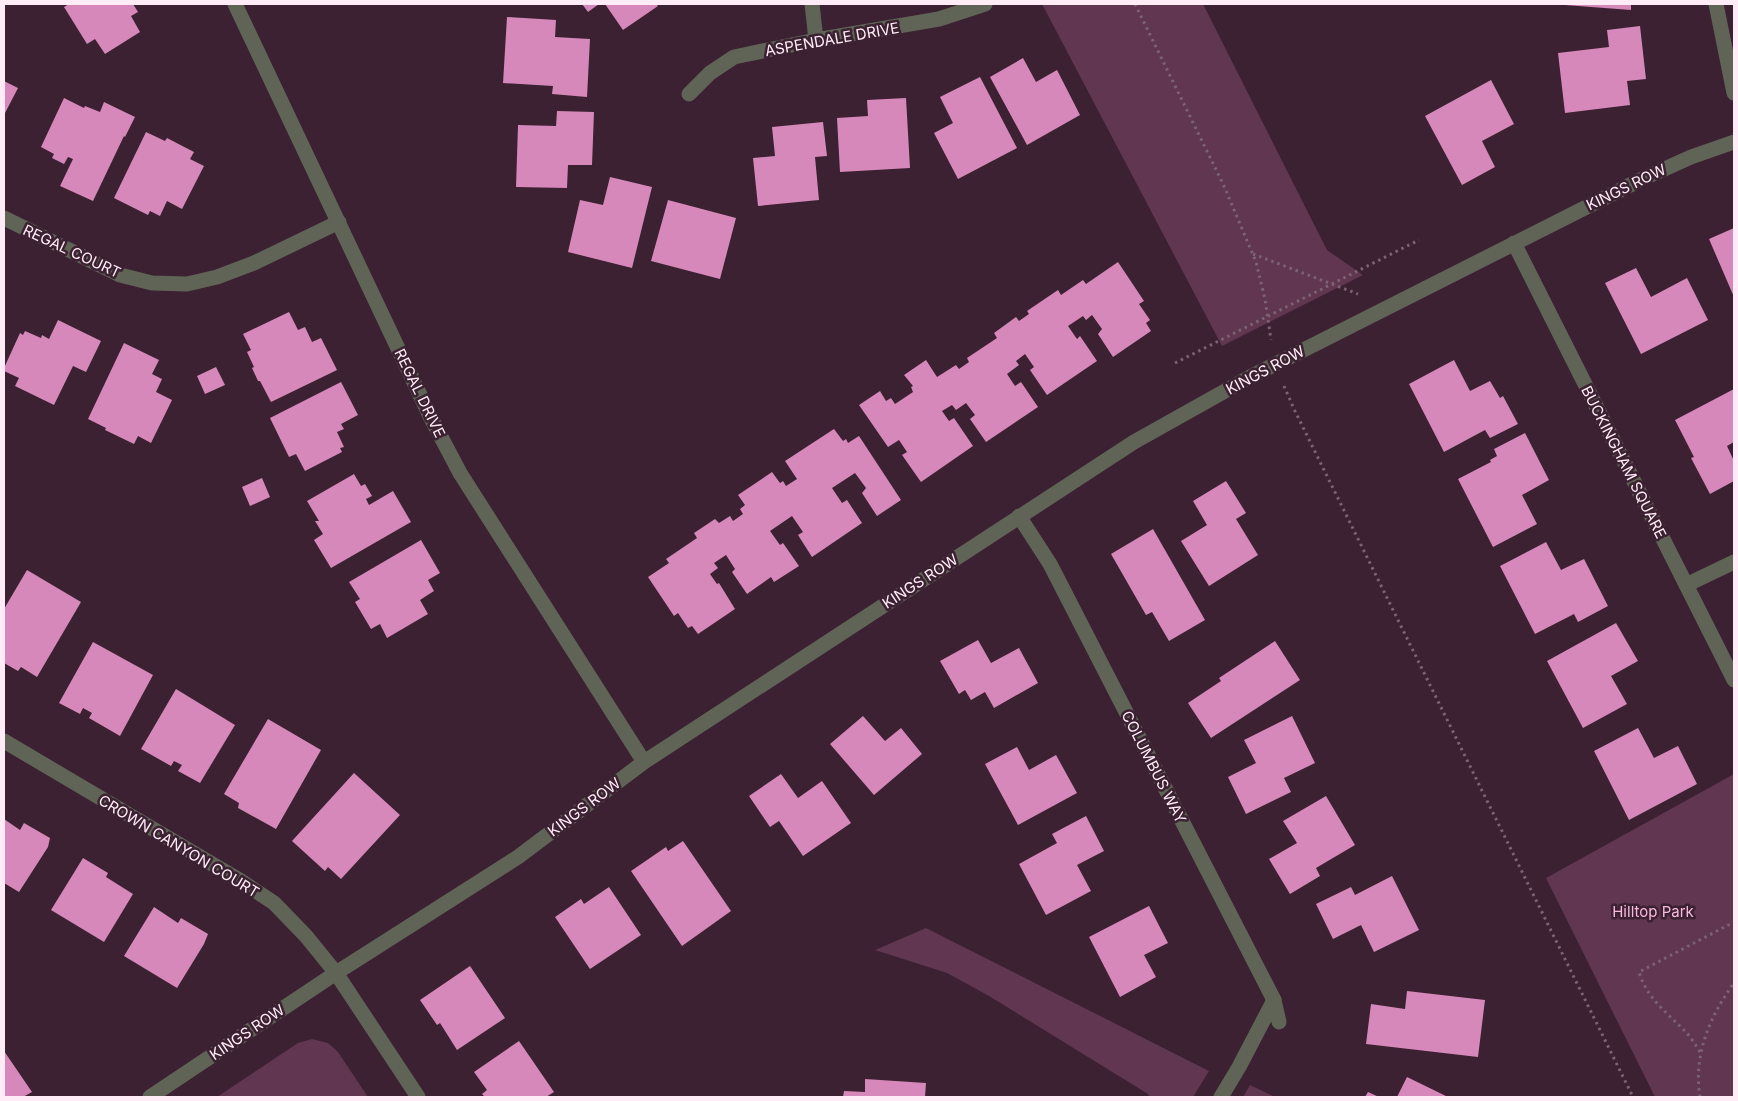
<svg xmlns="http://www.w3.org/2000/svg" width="1738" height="1101" font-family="Inter,sans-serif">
	<rect width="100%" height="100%" fill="#3b2131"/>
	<!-- green -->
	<path fill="#603651" d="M1042,4H1203L1327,250L1363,275L1222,346Z
		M1734,774V1097H1655L1546,878Z
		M926,928L1209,1071L1193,1097H1150L1148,1094L989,996L947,973L875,950Z
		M312,1039L328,1043L338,1052L368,1097H217L298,1043Z
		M1250,1085L1275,1097H1243Z"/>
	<!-- building -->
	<path fill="#d788ba" d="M69,4H133L138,12L131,16L140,32L105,54L95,39L87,44L64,7Z
		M582,4H599L588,12Z
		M605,4H656L658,6L623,30Z
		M1565,4H1631V10L1565,5Z
		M507,17L556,20L555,37L590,39L587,97L552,94L553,86L503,83Z
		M1640,26L1646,79L1627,81L1630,105L1565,113L1558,53L1609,47L1607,30Z
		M1023,58L1036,82L1057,70L1080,115L1027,145L990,77Z
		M980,77L1017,148L958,179L934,133L953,123L940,97Z
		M1491,80L1514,124L1482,141L1495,167L1462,185L1425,116Z
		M4,81L18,88L4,115Z
		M64,98L84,108L85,106L100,112L104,102L135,117L125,137L124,136L93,201L60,186L73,159L68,157L64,164L52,158L54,154L41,147Z
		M906,98L910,168L840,172L837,118L868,116L867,100Z
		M557,111L594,112L592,165H568L567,188L516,187L518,125L556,126Z
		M823,122L827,156L815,157L819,200L758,206L753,158L775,156L772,127Z
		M146,132L165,141L167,138L194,152L190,159L204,166L182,209L167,201L160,216L150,211L148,215L114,198Z
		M610,177L652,187L632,268L568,252L580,200L603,205Z
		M668,200L736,218L720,279L651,261Z
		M1734,228V297L1709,239Z
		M1118,262L1144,301L1139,304L1150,320L1146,323L1151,331L1113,357L1098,334L1102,329L1092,315L1086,320L1083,316L1068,326L1077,339L1080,336L1097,361L1047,395L1030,370L1034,367L1025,354L1016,361L1019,365L1007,374L1015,386L1021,382L1038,407L986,442L970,419L975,415L966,403L956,410L952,405L942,411L949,421L954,418L973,446L921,482L902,455L907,452L899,440L888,447L859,405L880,391L886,401L891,398L895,404L913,392L911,387L913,386L904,375L926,360L937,377L956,365L959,369L969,362L967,358L997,338L994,333L1016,317L1019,321L1029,314L1027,311L1058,290L1061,295L1083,280L1086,284Z
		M1636,268L1651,297L1687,278L1708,320L1641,354L1605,283Z
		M289,312L298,330L305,327L312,342L321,338L337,370L271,402L260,381H258L252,368L254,367L247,352L251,350L243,334Z
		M58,320L101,341L86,372L73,366L54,405L15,386L19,378L4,371V368L20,333L23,335L25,331L41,338L42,335L49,339Z
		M124,343L159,360L152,374L162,379L156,392L172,400L151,443L138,436L134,444L105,430L106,428L88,419Z
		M1454,360L1470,391L1490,381L1500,398L1503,396L1518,424L1490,438L1485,430L1444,452L1409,384Z
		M216,367L225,385L205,394L197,376Z
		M341,382L358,415L341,424L344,429L337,432L344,447L340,448L342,452L305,471L296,454L289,457L270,418Z
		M1734,389V442L1727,446L1734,461V481L1710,494L1691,458L1694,457L1675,420Z
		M834,429L843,441L846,439L848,443L859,436L901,500L877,516L862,493L866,488L855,473L832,488L842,503L847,500L862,523L812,557L798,535L803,532L792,516L770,531L780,545L783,543L799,566L774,582L771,577L747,594L732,572L735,569L726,555L714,563L718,568L710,574L717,584L719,583L735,609L698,634L692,626L688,628L678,613L674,616L648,577L669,563L666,559L697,538L694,533L715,519L719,523L730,516L733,521L743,514L740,509L745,505L738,495L772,472L780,483L783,481L786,486L797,479L785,461Z
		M1525,433L1549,480L1522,495L1537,524L1493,547L1458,479L1491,462L1490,460L1497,456L1494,449Z
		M354,474L361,486L365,484L372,496L366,499L369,505L393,491L411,522L331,568L314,540L323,534L315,521H319L307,501Z
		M262,478L270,497L250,506L242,487Z
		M1226,481L1246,513L1236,519L1258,555L1209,586L1181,541L1207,525L1193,501Z
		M1153,529L1205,620L1169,641L1152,612L1146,615L1111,554Z
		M421,540L440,573L428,580L434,591L420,600L428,614L387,638L380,624L371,629L355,602L360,599L349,582Z
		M1546,542L1561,570L1584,559L1608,606L1578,622L1574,614L1535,634L1500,566Z
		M27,570L81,602L37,677L21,667L18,671L4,663V609Z
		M1616,623L1638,661L1611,676L1627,704L1583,728L1547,661Z
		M978,640L991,663L1019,648L1038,683L994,708L985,692L971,700L965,690L959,694L940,661Z
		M1275,641L1300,680L1211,738L1188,703L1221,681L1219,678Z
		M93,642L153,675L120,736L89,718L92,713L83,708L80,714L59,703Z
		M176,689L235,725L200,783L178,771L182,765L174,761L171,766L141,749Z
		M863,716L885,741L901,728L922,754L874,795L830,744Z
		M1292,716L1315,763L1284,778L1291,792L1246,814L1228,777L1256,763L1244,740Z
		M268,719L321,750L276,829L238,808L239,803L224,794Z
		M1638,728L1654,758L1678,746L1697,784L1629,820L1594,751Z
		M1017,747L1029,770L1056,755L1077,793L1018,825L985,764Z
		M354,773L400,815L341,879L328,867L325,871L292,841Z
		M781,774L798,798L822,781L851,823L803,856L779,821L770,827L749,796Z
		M1326,796L1355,845L1316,868L1320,876L1290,894L1269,859L1297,843L1283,821Z
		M1086,816L1104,851L1077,865L1091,891L1046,915L1019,864L1057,843L1052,834Z
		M4,819L20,830L24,823L50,838L48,847L19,892L4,883Z
		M683,841L731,911L682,946L631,871L666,847L668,851Z
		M83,858L108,873L106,877L133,894L104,942L51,910Z
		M1392,876L1419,930L1374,952L1361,925L1333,939L1316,904L1351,887L1355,895Z
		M609,887L641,935L590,969L555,917L581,899L584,904Z
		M1149,906L1168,943L1144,955L1156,977L1120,997L1089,937Z
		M154,907L178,923L181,918L208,934L204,944L177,988L124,956Z
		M470,966L505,1018L457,1050L440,1023L437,1025L420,1000Z
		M1407,991L1485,1000L1478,1057L1366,1044L1371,1004L1405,1009Z
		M519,1041L554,1092L546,1097H485L482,1094L487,1090L474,1072Z
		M4,1051L32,1092L23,1097H4Z
		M1407,1077L1448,1097H1397Z
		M865,1079L926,1083L925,1097H843L844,1091L865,1092Z
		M1368,1092L1379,1097H1365Z"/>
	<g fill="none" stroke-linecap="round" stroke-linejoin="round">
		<!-- path -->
		<path stroke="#7b6372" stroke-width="3" stroke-dasharray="2.5 4" stroke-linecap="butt" d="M1135,4L1224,186L1256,262L1265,299L1271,340
			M1253,254L1358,294
			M1175,363L1419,240
			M1284,386L1294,409L1633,1097
			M1700,1052C1695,1044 1690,1036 1684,1030C1666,1012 1646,997 1639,972L1734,922
			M1700,1097C1693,1055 1710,1016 1734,983"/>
		<!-- lane -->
		<path stroke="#606456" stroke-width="15" d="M1221,1097L1239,1067L1274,1000"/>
		<!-- street -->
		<path stroke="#606456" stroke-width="15" d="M235,4L430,416L460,473L644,762
			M812,4L816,40
			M1716,4L1734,93
			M689,94L710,73L734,57L816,40L939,19L985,4
			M4,218L120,275L152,283L187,284L217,277L254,263L339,222
			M1514,243L1734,680
			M1019,516L1050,564L1274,1000L1279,1022
			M1686,585L1734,562
			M4,741L241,881L274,903L306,936L336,973L418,1097
			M150,1097L336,973L518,857L644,762L1134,442L1250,377L1640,180L1691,157L1734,142"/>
	</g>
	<g text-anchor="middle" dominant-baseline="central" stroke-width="5" stroke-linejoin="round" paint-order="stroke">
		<!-- street labels -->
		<g font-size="15" fill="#ffecf7" stroke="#3b2131">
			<text transform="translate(832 39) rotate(-10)">ASPENDALE DRIVE</text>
			<text transform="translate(1626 187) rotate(-26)">KINGS ROW</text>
			<text transform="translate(72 251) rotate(25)">REGAL COURT</text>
			<text transform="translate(1265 370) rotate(-28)">KINGS ROW</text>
			<text transform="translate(420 393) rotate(64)">REGAL DRIVE</text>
			<text transform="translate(1624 462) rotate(63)">BUCKINGHAM SQUARE</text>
			<text transform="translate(920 581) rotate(-33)">KINGS ROW</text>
			<text transform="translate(1154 767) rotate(63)">COLUMBUS WAY</text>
			<text transform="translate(584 807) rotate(-37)">KINGS ROW</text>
			<text transform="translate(179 846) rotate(31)">CROWN CANYON COURT</text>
			<text transform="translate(247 1032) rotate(-34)">KINGS ROW</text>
		</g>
		<!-- park labels -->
		<g font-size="15" fill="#f9bae1" stroke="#3b2131">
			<text x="1653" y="911">Hilltop Park</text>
		</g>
	</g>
	<!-- border -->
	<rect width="1738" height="1101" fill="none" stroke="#ffecf7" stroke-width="10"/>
</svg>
